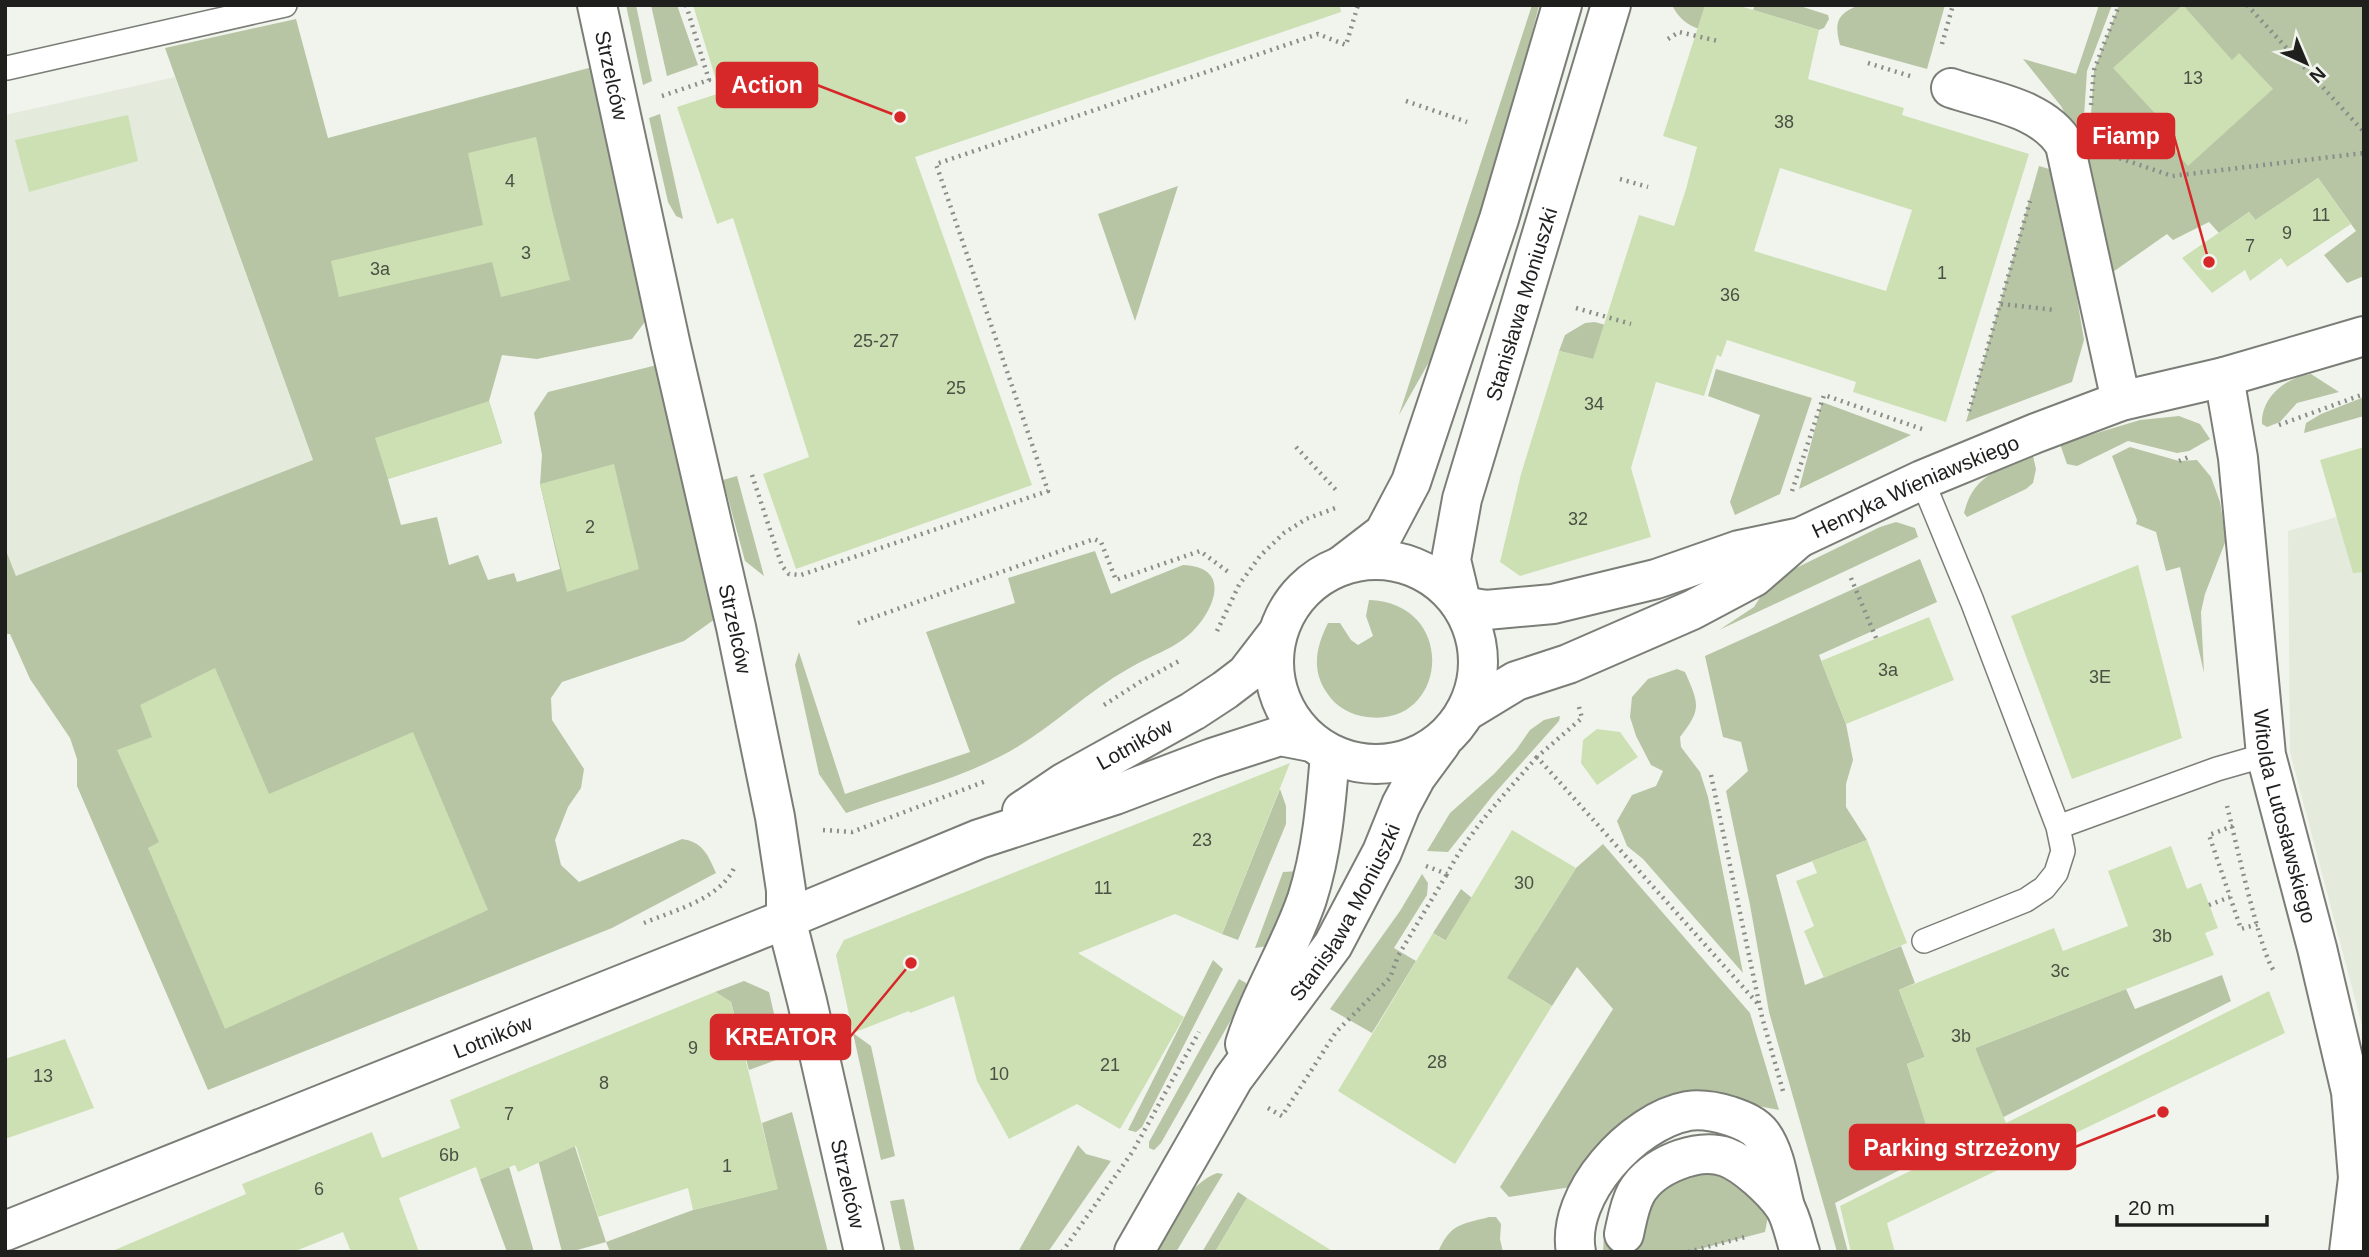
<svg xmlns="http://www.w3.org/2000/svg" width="2369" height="1257" font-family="Helvetica,sans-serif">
	<rect width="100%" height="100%" fill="#f1f4ed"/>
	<!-- built -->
	<path fill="#e4eadc" d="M175,77L313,460L16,576L5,548V115Z
		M2364,509V1033L2290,752L2288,531Z"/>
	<!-- green -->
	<path fill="#b7c5a4" d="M626,5H636L652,81L643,85Z
		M651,5H677L698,65L667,76Z
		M1532,5H1539L1495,183L1441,341L1399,415Z
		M1672,5H1730L1722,34C1699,30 1683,27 1672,5Z
		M1755,5H1797L1828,15L1829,19L1824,28L1819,30L1753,10Z
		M1859,5H1945L1927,69L1840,45C1834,22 1837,14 1859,5Z
		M2099,5H2112L2087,71L2082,147L2061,106L2023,59L2076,74Z
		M2119,5H2364V276L2347,283L2324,255L2356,231L2318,178L2256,221L2249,212L2219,233L2209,222L2173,240L2167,234L2110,274L2086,188L2094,70Z
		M296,19L328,138L596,66L650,315L632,339L537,359L502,355L489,401L502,443L388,479L401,525L437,517L449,565L478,555L488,580L514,573L517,582L560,569L540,484L542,455L534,413L548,392L657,365L715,619L684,641L562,682L551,698L552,720L584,769L581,788L568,807L555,840L561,865L579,882L682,839C703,842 708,855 716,873L612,928L208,1090L77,786V759L70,738L30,679L10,634H5V548L16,576L313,460L165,48Z
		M660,114L683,219L676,216L668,202L649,118Z
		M2039,166L2056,171L2084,340L2072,382L1966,422Z
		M1178,186L1135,321L1098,214Z
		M1595,322L1630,332L1617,365L1559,351L1565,335L1585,323Z
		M1716,369L1812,398L1780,494L1735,515L1730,502L1760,415L1708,396Z
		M2311,374L2339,392L2297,403L2280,422L2267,427L2262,424C2261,397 2286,377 2311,374Z
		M2364,397V416L2304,433L2306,423L2321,414Z
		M1822,402L1911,435L1799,489Z
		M2179,416L2200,424L2210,439L2189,451L2177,453L2128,441L2077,466L2067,464L2060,444L2140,420Z
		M2130,447L2179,461L2197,460L2211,477L2220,502L2226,540L2205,594L2201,612L2204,673L2180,567L2166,571L2156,532L2136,524L2137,520L2112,456Z
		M2033,456L2036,469L2033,483L2026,489L1967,517L1964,513C1974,473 1999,471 2033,456Z
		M737,476L764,576L745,561L723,480Z
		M1896,522L1915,528L1918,537L1719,630L1754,607L1764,591L1796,568L1880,527Z
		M1095,551L1111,594L1183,565C1232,567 1215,609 1192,632C1173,650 1149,656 1128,669C1083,694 1047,733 1001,756C952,781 897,795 846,813L819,774L795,665L799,652L845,794L970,752L926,632L1015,603L1008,578Z
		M1920,559L1937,602L1819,655L1846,724L1853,760L1846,784V807L1867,840L1776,875L1805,985L1901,946L1915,983L1899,990L1925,1057L1907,1064L1917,1096L1983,1069L1975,1048L2126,989L2135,1009L2222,975L2231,1001L1835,1203L1848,1252H1837L1769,1012L1750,905L1726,791L1748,771L1741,742L1723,737L1705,656Z
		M1369,600C1459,603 1448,728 1367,717C1351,715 1336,707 1327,693C1311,670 1316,647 1328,623H1340L1351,640L1358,645L1373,636L1366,616Z
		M1677,669L1685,672C1699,704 1702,709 1680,737L1681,747L1700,772L1708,797L1743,973L1643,859L1627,846L1617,821L1632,795L1656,786L1663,771L1651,765L1636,736L1630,717L1632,697L1648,679Z
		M1560,716L1559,721L1494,794L1448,852L1427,851L1450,813L1494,774L1516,750L1530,730L1544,720Z
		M1280,789L1286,806V824L1238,940L1222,934Z
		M1603,844L1750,1013L1779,1110L1721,1099L1577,1186L1509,1197L1500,1187L1613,1009L1577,967L1552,1006L1433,933L1461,889L1472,898L1536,932L1576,868Z
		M1298,871L1268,946L1255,948L1283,872Z
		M1422,874L1428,883L1427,895L1394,948L1416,961L1372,1033L1330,1009L1400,911Z
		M1213,960L1223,969L1142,1127L1136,1132L1128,1130Z
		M1239,979L1246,983L1248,990L1161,1143L1154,1150L1149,1148V1142Z
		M744,981L769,992L784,1057L749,1070L731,1002L715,992Z
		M853,1033L871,1046L895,1156L881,1160Z
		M792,1112L828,1252H610L606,1242L570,1252H562L537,1156L573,1141L606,1242L693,1210L777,1189L762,1123Z
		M1078,1145L1086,1154L1111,1161L1048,1252H1018Z
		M509,1167L534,1252H507L480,1179Z
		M1708,1171C1733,1179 1752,1195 1768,1216L1765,1232L1688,1252H1603L1604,1233L1641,1235L1653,1198L1675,1178Z
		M1217,1173L1223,1174L1176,1252H1156C1171,1226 1186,1184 1217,1173Z
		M1238,1192L1247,1198L1215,1252H1202Z
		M904,1199L915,1252H901L890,1201Z
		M1489,1217H1496L1501,1224L1500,1239L1503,1252H1438C1451,1223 1460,1225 1489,1217Z"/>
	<!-- building -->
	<path fill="#cde0b4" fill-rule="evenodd" d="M693,5H1340L1341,12L915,157L1032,485L796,569L763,474L809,457L733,218L717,224L677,107L720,93Z
		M1705,5H1737L1819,30L1808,79L1904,108L1902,115L2029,154L1946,422L1853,392L1856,382L1727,340L1721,357L1717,355L1704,396L1656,382L1631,468L1651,537L1520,576L1500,562L1521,474L1559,351L1593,359L1639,215L1674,226L1686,189L1697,147L1663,136ZM1780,168L1912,210L1886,291L1754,251Z
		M2183,5L2232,60L2239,53L2273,89L2188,166L2155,128L2163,122L2113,68Z
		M128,115L138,161L29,192L15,140Z
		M536,137L552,210L570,280L501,297L492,262L339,297L331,261L483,225L468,153Z
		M2318,178L2351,224L2287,267L2281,258L2250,281L2245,270L2212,293L2182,258L2249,212L2255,220Z
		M489,401L502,443L388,479L375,438Z
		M2364,447V572L2353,573L2320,460Z
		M614,464L639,569L567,592L540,484Z
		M2138,565L2182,738L2072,779L2011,616Z
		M1929,617L1954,680L1846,724L1821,661Z
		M215,668L269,794L413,732L488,910L225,1029L148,848L159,842L117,750L152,737L140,705Z
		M1597,729L1620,732L1638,757L1597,785L1581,763L1583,740Z
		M1290,763L1222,934L1175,914L1078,953L1184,1017L1120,1129L1077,1104L1009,1139L977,1081L954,996L910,1013L909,1011L853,1033L836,955L844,940Z
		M1512,830L1576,868L1507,978L1552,1006L1455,1164L1338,1091L1433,933L1445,941Z
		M1867,840L1907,943L1824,978L1804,931L1814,926L1796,881L1817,873L1812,861Z
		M2171,846L2187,889L2201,883L2218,928L2205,933L2214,955L1975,1048L2006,1123L2269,991L2285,1033L1887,1223L1895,1252H1851L1840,1206L1936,1158L1907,1064L1925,1057L1899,990L2054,928L2063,951L2128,926L2108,871Z
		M715,992L731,1002L778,1189L693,1210L688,1188L598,1217L576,1146L518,1172L515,1165L480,1179L476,1167L399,1198L419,1252H351L343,1232L293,1252H110L246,1194L242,1184L372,1132L382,1158L460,1128L450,1100Z
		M65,1039L94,1108L5,1139V1059Z
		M1247,1198L1334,1252H1215Z"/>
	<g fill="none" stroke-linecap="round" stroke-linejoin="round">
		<!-- lane casing -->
		<g stroke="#7b7e77" stroke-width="26">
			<path id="lane" d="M7,68L285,5
				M1922,480L1972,601L2058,827L2217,769L2266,755
				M1924,941L2026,900L2044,888L2056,873L2063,851L2058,827"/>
		</g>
		<!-- street casing -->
		<g stroke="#7b7e77" stroke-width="42">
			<g id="street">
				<path id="s1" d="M597,5L671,346L736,627L775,817L786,890V919L807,1001L864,1252"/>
				<path d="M1951,88C1989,101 2044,108 2065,145L2121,401"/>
				<path id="s2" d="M2224,377L2238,458L2266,755L2317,948L2351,1092L2358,1178L2349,1252"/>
				<path id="s3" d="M1462,606L1486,610L1553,604L1656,579L1739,550L1801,537L1922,480L2036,433L2121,401L2224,377L2364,336"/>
				<path d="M1465,712L1516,681L1568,664L1692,610L1754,577L1799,538"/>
				<path d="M1624,1234C1627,1221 1629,1206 1636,1193C1651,1166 1697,1147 1726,1157C1745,1164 1772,1189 1784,1206C1792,1218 1795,1238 1800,1252"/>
				<path d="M1576,1252C1565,1195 1633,1121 1688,1111C1702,1109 1717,1112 1730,1116C1742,1120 1755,1125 1762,1135C1776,1154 1779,1185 1785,1207"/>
			</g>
		</g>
		<!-- secondary casing -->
		<g stroke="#7b7e77" stroke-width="42">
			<g id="secondary">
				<circle cx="1376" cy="662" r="102"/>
				<path d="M1341,566L1384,533L1411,482L1499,219L1562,5"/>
				<path id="s4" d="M1462,606L1451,560L1462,499L1611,5"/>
				<path id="s5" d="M1022,811L1065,782L1193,711L1225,690L1246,674L1276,635"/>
				<path d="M1245,1044C1261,993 1290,949 1307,899C1322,852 1326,804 1330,754"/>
				<path id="s6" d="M5,1231L786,919L979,839L1115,795L1212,758L1280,736L1311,742"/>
				<path id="s7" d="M1134,1252L1233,1079L1333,945L1382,852L1401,805L1416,777L1441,743"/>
			</g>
		</g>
		<!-- path -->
		<path stroke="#8b8d89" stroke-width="4.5" stroke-dasharray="2 5" stroke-linecap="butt" d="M2247,5L2364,132
			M1668,39L1679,32L1718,41
			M1942,44L1953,5
			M1868,63L1910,76
			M662,96L709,80L686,5
			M1406,101L1467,122
			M2091,105L2094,70L2119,5
			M2114,155L2150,120
			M2113,156L2172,176L2364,153
			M1620,179L1648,187
			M2001,304L2055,310
			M1576,308L1631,324
			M1969,411L2030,201
			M2279,425L2364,394
			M1296,447L1337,491
			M2179,461L2191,456
			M752,475L782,566L789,574L801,575L1048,491L936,164L1318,34L1346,45L1358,5
			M1792,491L1824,395L1922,429
			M1851,578L1876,638
			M858,623L1094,539L1101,542L1116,580L1200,551L1231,574
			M1217,631L1239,585L1260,556L1284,533L1306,519L1338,507
			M1104,705L1140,682L1181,660
			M1579,707L1582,718L1537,757L1759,1005
			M1711,775L1762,1017L1783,1091
			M2227,806C2234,833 2261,958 2275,972
			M2233,826L2209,835L2241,929L2258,924
			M823,830L852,832L986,781
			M1426,866L1447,874C1469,831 1505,794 1537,757
			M2209,905L2230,897
			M644,923C675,910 721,899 735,866
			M1268,1108L1282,1116L1336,1032L1390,978L1398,956L1447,874
			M1062,1252L1133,1151L1199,1032
			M1688,1252L1749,1236"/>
		<!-- lane -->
		<use href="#lane" stroke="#fff" stroke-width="23"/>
		<!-- street -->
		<use href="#street" stroke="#fff" stroke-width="38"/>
		<!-- secondary -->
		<use href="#secondary" stroke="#fff" stroke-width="38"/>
	</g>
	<g text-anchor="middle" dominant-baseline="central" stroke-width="6" stroke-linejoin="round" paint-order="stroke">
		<!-- number labels -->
		<g font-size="18" fill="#4a5044">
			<text x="2193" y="78">13</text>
			<text x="1784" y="122">38</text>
			<text x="510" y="181">4</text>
			<text x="2321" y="215">11</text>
			<text x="2287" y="233">9</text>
			<text x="2250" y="246">7</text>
			<text x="526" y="253">3</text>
			<text x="380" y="269">3a</text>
			<text x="1942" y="273">1</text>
			<text x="1730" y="295">36</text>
			<text x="876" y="341">25-27</text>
			<text x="956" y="388">25</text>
			<text x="1594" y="404">34</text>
			<text x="1578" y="519">32</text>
			<text x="590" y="527">2</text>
			<text x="1888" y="670">3a</text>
			<text x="2100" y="677">3E</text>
			<text x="1202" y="840">23</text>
			<text x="1524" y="883">30</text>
			<text x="1103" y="888">11</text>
			<text x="2162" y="936">3b</text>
			<text x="2060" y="971">3c</text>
			<text x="1961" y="1036">3b</text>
			<text x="693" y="1048">9</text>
			<text x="1437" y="1062">28</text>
			<text x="1110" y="1065">21</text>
			<text x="999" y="1074">10</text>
			<text x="43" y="1076">13</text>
			<text x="604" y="1083">8</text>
			<text x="509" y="1114">7</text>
			<text x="449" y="1155">6b</text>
			<text x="727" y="1166">1</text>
			<text x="319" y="1189">6</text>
		</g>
		<!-- street labels -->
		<g font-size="21" fill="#1f201e" stroke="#f1f4ed">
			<text stroke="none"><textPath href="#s1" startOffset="72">Strzelców</textPath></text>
			<text stroke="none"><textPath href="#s4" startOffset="313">Stanisława Moniuszki</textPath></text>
			<text stroke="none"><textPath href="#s3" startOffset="474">Henryka Wieniawskiego</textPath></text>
			<text stroke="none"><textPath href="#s1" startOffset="639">Strzelców</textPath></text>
			<text stroke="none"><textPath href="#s5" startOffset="131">Lotników</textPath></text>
			<text stroke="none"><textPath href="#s2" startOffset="444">Witolda Lutosławskiego</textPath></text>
			<text stroke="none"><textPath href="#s7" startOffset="401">Stanisława Moniuszki</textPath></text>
			<text stroke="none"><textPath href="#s6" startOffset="525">Lotników</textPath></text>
			<text stroke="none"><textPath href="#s1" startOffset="1206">Strzelców</textPath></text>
		</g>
	</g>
	<!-- callouts -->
	<path fill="none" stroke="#d62828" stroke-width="2.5" d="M900 117L817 85M2209 262L2174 136M911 963L850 1037M2163 1112L2075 1147"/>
	<g fill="#d62828" stroke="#f1f4ed" stroke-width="2.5">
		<circle cx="900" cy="117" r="7"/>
		<circle cx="2209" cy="262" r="7"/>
		<circle cx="911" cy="963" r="7"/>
		<circle cx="2163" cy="1112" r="7"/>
	</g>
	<g fill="#d62828" stroke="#d62828" stroke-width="2.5">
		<rect x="717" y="63" width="100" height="44" rx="7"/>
		<rect x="2078" y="114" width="96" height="44" rx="7"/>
		<rect x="711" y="1015" width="139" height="44" rx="7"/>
		<rect x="1850" y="1125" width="225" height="44" rx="7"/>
	</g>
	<g font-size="23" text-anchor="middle" font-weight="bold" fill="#fff">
		<text x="767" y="93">Action</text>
		<text x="2126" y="144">Fiamp</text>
		<text x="781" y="1045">KREATOR</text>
		<text x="1962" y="1156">Parking strzeżony</text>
	</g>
	<!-- border -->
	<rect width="2369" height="1257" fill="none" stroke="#1f201e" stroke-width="14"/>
	<!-- north arrow -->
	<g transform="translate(2306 63) rotate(136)" stroke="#f1f4ed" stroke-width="5" paint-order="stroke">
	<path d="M0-5L12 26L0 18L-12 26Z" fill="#1f201e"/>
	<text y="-10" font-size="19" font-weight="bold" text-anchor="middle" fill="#1f201e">N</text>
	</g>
	<!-- scale -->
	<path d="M2117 1215v10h150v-10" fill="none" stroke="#1f201e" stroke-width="3.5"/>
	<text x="2128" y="1215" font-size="21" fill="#1f201e" stroke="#f1f4ed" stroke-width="5" paint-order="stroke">20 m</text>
</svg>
